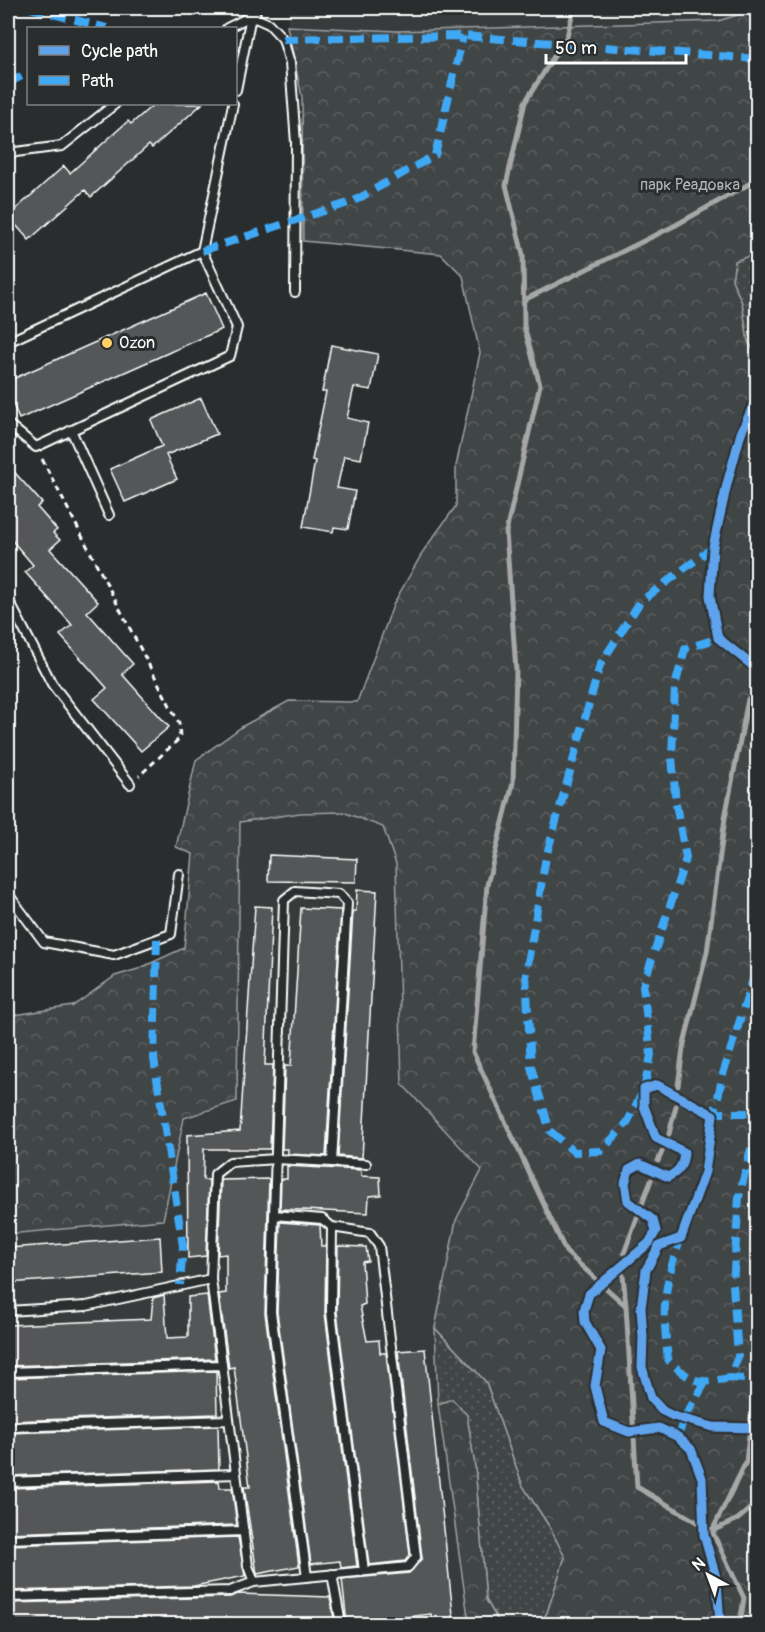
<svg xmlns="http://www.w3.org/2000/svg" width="765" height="1632" font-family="Pangolin,sans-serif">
	<defs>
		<pattern id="grass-dots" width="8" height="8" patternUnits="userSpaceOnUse" patternTransform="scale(1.5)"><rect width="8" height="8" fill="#414445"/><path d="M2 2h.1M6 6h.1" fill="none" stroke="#5e6061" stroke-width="1.8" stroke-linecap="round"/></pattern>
		<pattern id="forest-crowns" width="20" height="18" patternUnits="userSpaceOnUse" patternTransform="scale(1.5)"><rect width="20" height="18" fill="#414445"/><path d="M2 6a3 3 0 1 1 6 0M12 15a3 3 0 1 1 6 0" fill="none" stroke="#5e6061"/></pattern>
	</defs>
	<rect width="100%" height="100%" fill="#2a2d2e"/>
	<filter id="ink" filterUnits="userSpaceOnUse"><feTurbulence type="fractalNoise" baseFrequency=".0167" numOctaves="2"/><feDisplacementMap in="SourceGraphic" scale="12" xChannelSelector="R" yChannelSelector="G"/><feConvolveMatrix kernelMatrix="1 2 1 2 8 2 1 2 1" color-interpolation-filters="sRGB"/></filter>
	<g filter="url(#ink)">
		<!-- built -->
		<path fill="#373a3b" d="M290,8H758L718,21L397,31L287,26Z
			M343,812L383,827L396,864L402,1084L482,1170L456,1220L435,1328L438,1404L469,1624H8V1234L163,1220L184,1117L237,1101L240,822L300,813Z"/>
		<!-- grass -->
		<path fill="url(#grass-dots)" stroke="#a0a2a2" stroke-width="1.5" d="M757,253V356L748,342L742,303L732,280L735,261Z
			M435,1328L486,1382L523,1486L549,1526L565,1557L547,1613L539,1624H500L486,1600L475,1467L467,1415L452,1399L438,1404Z"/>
		<!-- forest -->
		<path fill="url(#forest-crowns)" stroke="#a0a2a2" stroke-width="1.5" d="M757,9V253L735,261L732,280L742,303L748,342L758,356L757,1624H539L547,1613L565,1557L549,1526L523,1486L486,1382L435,1328L456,1220L482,1170L402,1084L396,864L383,827L343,812L300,813L240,822L237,1101L184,1118L163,1220L8,1234V1016L73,1006L115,976L138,969L184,948L193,854L176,847L196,760L243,726L289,701L357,702L394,603L424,550L456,506V466L480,353L463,276L441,254L303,241L302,97L287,26L397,31L718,21Z
			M452,1399L467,1415L475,1467L486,1600L500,1624H469L438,1404Z"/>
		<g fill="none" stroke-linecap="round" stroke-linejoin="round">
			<!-- stream -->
			<path stroke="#a6a7a7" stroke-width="5" d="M574,8L567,36L525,102L506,185L523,255L524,326L540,385L506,532L516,670L513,783L487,885L473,1052L566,1252L626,1306L637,1487L712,1531L744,1598L740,1624
				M524,300L674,226L758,179
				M678,1086L683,1048L707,952L725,818L748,699
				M669,1134L676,1106
				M658,1161L662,1152
				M624,1253L651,1180
				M623,1275L626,1306
				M712,1531L746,1462L758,1355
				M712,1531L738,1519L758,1502"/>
		</g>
		<!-- building -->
		<path fill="#555758" stroke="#fff" stroke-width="1.5" d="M154,104H202L152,148L149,145L91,197L85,190L29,240L8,216L64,166L70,173L128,121L131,124Z
			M206,293L222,329L19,419L8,392V381Z
			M331,345L378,354L371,390L354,387L347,418L368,423L361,459L344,456L337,488L355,491L348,529L334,527L333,532L303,527L315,461L312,460L326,392H322Z
			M201,398L217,434L166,455L177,479L125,502L110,469L162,446L151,420Z
			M8,465L42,503L37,507L57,530L53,533L60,540L50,549L98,602L87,612L133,664L122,674L169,727L141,751L94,699L107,688L60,635L72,625L25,572L33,565L8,536Z
			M269,855L357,859L356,882L268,881Z
			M357,890L377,891L362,1158L338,1156L353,911H356Z
			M255,906L272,907L265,1065H273L270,1149H204L203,1180H209L206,1256L188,1258L187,1135L240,1131Z
			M301,908L341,910L326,1156L288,1154V1149H282L285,1066H291Z
			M287,1166L361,1170V1176L380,1177L381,1195L369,1196L368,1213L280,1209L281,1179H287Z
			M269,1179L265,1313L299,1566L257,1574L244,1487H250L234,1367L229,1368L219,1294L226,1293V1254L218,1255L221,1180Z
			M280,1222L320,1225L321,1246H326L325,1313L357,1566L341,1568L340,1561L311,1564L277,1312Z
			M160,1237L162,1272L8,1283V1248Z
			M338,1246L366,1247L368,1261L362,1262L365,1304L360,1306L367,1341L379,1340L380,1353H386L410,1555L405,1561L369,1565L337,1312Z
			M164,1295L167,1338L188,1337V1297L207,1295L215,1359L8,1366V1325L151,1319L153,1298Z
			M425,1349L454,1624H432L431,1614L347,1624L342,1579L409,1573L422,1558L398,1351Z
			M216,1371L217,1414L8,1421V1378Z
			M218,1426L219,1469L8,1476V1433Z
			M219,1481L220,1488H232L237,1525L8,1533V1488Z
			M238,1537L245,1576L194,1586L8,1591V1545Z
			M238,1594L330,1597L335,1624H8V1603L230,1597Z"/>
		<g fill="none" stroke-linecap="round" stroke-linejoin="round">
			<!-- service casing -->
			<g stroke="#fff" stroke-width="12">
				<path id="service" d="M251,16L269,24L283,39L290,63L296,143L295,292
					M227,28L251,16
					M236,90L251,16
					M8,153L62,146L115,104
					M8,342L202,251L233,104
					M8,424L36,447L230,356L237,327L202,251
					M71,430L109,515
					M8,599L52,684L130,784
					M8,894L44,942L114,955L171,934L179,874
					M274,1215L271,1312L307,1577
					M8,1311L86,1306L211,1279
					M8,1372L222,1365
					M8,1427L229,1420
					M8,1482L236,1474
					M8,1539L244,1531
					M364,1571L331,1312L332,1227L322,1219L274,1215L284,900L295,891L339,894L347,903L332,1162L366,1164
					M332,1574L341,1624
					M254,1582L248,1566L211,1279L215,1174L230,1162L276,1159L332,1162
					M8,1597L230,1591L254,1582L408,1567L416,1557L379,1246L370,1233L332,1227"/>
			</g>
			<!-- minor casing -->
			<g stroke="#fff" stroke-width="20">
				<path id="minor" d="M251,16L252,8"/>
			</g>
			<!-- path -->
			<path stroke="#fff" stroke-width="3" stroke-dasharray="6 4.5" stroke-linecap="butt" d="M42,459L179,723L180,738L139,776"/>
			<!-- service -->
			<use href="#service" stroke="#2a2d2e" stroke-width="8"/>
			<!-- minor -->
			<use href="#minor" stroke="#2a2d2e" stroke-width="15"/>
			<!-- quiet -->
			<path stroke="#3fa9f5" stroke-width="8" stroke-dasharray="15 8" stroke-linecap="butt" d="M30,8L107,28
				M283,39L463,36L758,59
				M8,83L28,73
				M202,251L354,201L435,155L463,36
				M713,547L640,602L600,665L546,857L526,974L531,1067L550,1131L574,1152L601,1151L627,1123L644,1089L651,1055L643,986L686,858L676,804L672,757L675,686L685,649L718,638
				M157,939L154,1059L183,1246L180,1285
				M710,1113H758
				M713,1120L723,1074L758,963
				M682,1235C663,1287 662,1305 668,1360C692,1382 697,1385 729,1378L738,1357L733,1285L739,1197L758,1120
				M729,1378L758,1380
				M678,1437L684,1418L705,1383
				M755,1624L758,1602"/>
			<!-- cycleway casing -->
			<g stroke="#2a2d2e" stroke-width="13">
				<path id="cycleway" d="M758,395L741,433L727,484L713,547L710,596L718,638L758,670
					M720,1624L717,1581L704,1535L702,1478L691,1449L678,1437L659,1428L629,1432L604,1422L595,1386L601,1350L585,1322L584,1310L589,1294L649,1243L656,1231L653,1220L628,1201L625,1183L629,1170L640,1164L668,1177C680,1171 683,1165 684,1152L656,1138L644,1106V1089L657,1085L713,1115L705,1172L681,1238L659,1246L646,1270L641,1308L643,1337L642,1367L651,1398L663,1411L673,1416L713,1427L758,1428"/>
			</g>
			<!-- cycleway -->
			<use href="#cycleway" stroke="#60a3ed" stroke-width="9"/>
		</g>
	</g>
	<!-- markers -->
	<circle fill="#ffd166" stroke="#2a2d2e" stroke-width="2" cx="107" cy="343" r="6"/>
	<g text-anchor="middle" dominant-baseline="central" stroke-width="6" stroke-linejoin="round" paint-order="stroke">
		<!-- park labels -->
		<g font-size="16" fill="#b3b4b5" stroke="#2a2d2e">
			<text x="690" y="185">парк Реадовка</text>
		</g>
		<!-- poi labels -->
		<g font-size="16" fill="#fff" stroke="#2a2d2e" text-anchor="start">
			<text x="119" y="343">Ozon</text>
		</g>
	</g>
	<!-- margin -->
	<rect width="765" height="1632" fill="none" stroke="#2a2d2e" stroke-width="30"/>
	<rect x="15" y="15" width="735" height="1602" fill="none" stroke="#fff" stroke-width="2" filter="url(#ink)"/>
	<!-- legend -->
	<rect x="27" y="27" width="210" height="78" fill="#2a2d2e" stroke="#7f8182" stroke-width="1.5"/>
	<rect x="39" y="46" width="30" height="9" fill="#60a3ed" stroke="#7f8182" stroke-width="1.5"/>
	<text x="81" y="57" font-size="18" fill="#ffffff">Cycle path</text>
	<rect x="39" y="76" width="30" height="9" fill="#3fa9f5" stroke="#7f8182" stroke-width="1.5"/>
	<text x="81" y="87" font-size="18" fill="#ffffff">Path</text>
	<!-- north arrow -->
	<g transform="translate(708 1575) rotate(319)" stroke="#2a2d2e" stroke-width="4.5" paint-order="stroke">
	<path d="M0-4.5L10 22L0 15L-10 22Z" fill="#ffffff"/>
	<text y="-9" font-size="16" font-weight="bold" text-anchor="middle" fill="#ffffff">N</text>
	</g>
	<!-- scale -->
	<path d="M546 54v9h140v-9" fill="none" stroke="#ffffff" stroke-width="3"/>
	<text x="555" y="54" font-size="18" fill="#ffffff" stroke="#2a2d2e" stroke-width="4.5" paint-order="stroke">50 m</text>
</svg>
